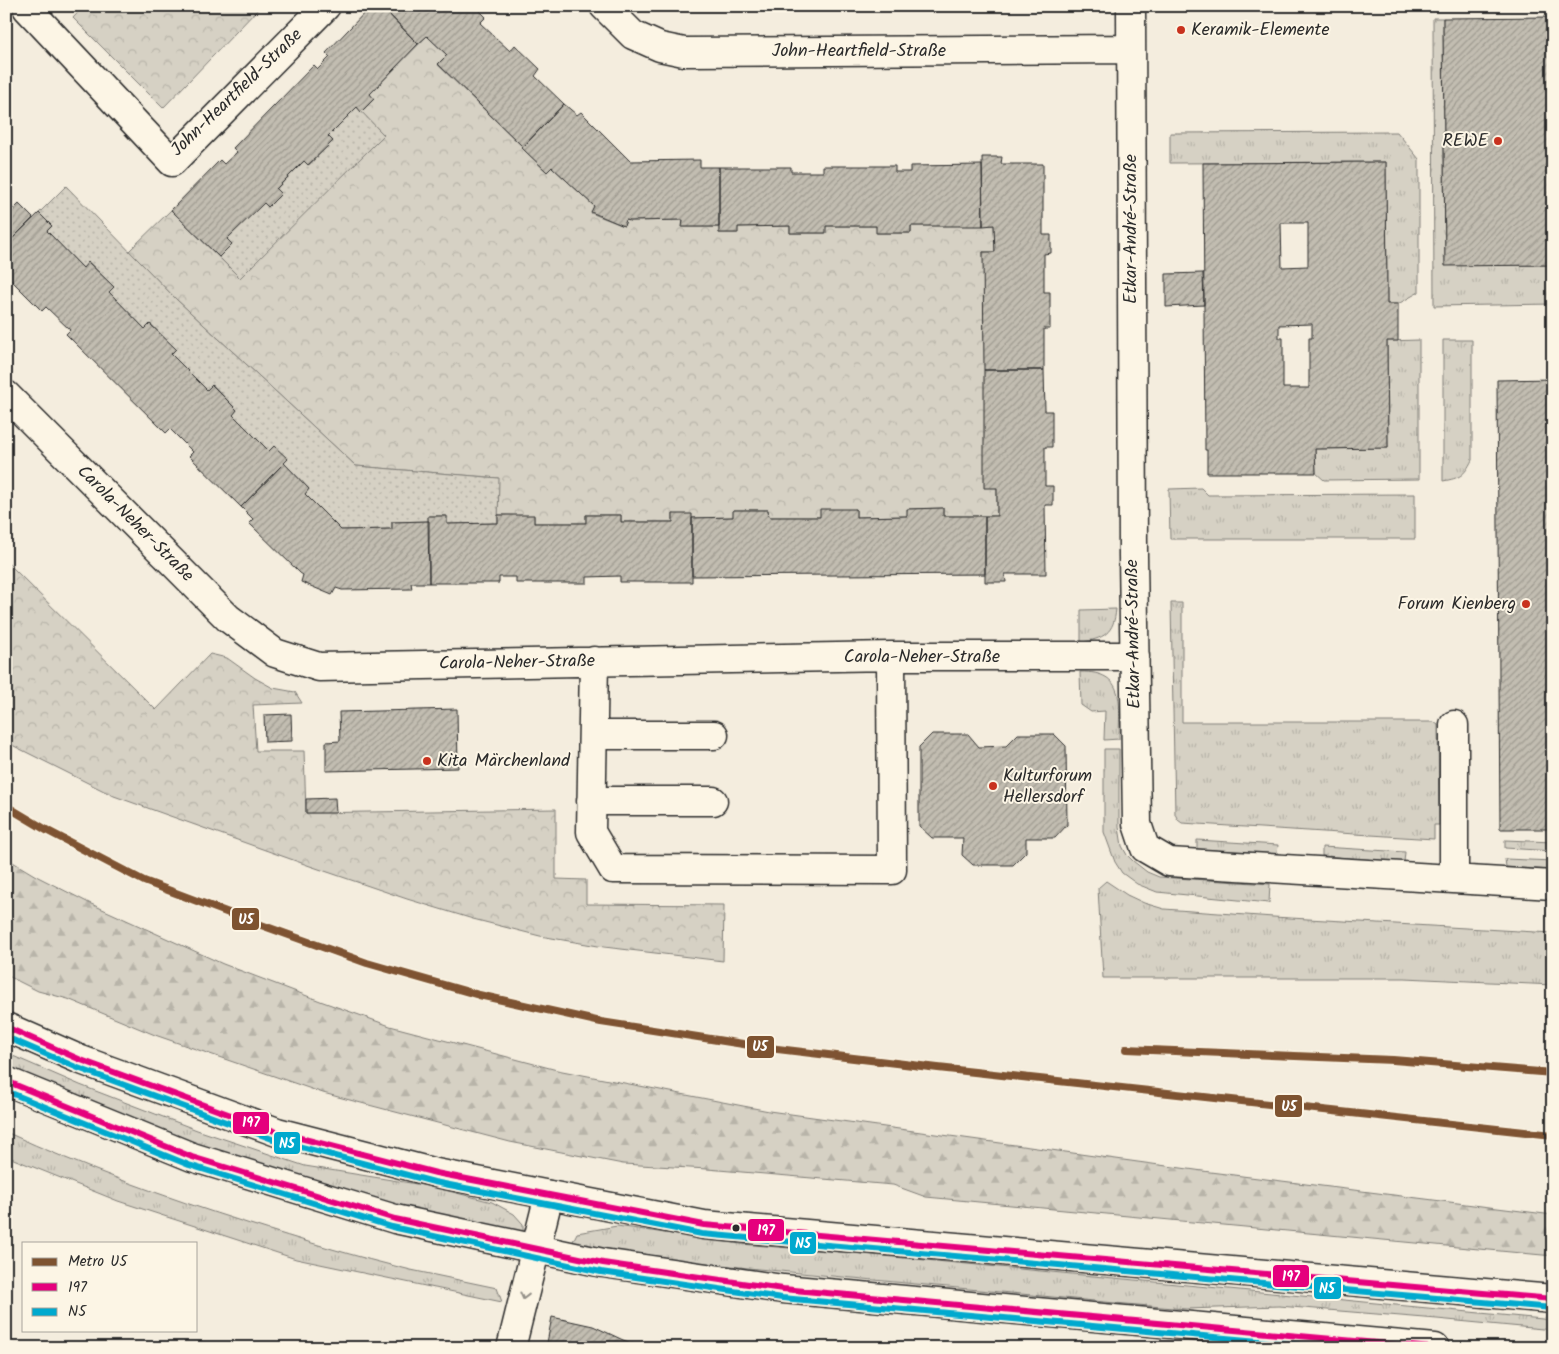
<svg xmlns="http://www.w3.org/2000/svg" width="1559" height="1354" font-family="Kalam,sans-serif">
	<defs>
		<pattern id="grass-tufts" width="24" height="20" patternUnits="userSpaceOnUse" patternTransform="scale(1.25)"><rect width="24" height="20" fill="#d6d1c4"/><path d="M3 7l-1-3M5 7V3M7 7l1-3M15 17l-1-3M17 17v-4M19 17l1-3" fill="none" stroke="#b8b4a9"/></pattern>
		<pattern id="forest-firs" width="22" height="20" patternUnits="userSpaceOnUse" patternTransform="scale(1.25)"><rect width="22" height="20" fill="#d6d1c4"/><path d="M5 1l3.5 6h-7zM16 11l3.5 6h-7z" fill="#b8b4a9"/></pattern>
		<pattern id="park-crowns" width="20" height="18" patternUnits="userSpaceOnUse" patternTransform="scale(1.25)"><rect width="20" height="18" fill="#d6d1c4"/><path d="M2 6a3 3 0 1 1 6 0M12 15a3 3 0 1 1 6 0" fill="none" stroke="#b8b4a9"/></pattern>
		<pattern id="garden-dots" width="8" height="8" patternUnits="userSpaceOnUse" patternTransform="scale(1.25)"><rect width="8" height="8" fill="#d6d1c4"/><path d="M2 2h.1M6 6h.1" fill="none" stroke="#b8b4a9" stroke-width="1.8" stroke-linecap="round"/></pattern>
		<pattern id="building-hatch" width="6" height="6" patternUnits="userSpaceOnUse" patternTransform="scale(1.25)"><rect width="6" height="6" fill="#c2bdb1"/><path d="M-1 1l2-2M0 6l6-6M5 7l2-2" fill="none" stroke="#9e9a90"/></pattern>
	</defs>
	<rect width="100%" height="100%" fill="#f4edde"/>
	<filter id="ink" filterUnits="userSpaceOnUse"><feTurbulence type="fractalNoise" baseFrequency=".02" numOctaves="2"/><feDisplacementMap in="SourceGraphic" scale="10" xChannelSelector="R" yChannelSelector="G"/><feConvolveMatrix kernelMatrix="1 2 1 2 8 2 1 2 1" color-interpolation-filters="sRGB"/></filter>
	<g filter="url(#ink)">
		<!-- grass -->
		<path fill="url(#grass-tufts)" stroke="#807e78" d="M1433,18H1443L1445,265H1553V304L1434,306Z
			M1397,132L1419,159V292L1398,304H1387L1386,162L1170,163V133Z
			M1419,340V479L1324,480L1316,473L1315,449L1388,448L1387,341Z
			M1443,340H1472V460C1464,476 1460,478 1443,481Z
			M1201,488L1208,495L1415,494V539H1170L1169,489Z
			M1171,603H1182V722H1434L1438,725L1439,825H1434V839L1182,823L1178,820L1175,814Z
			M1116,609C1114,633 1104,639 1081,642V610Z
			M1080,672C1127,671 1119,704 1119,739L1104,740L1105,711L1091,712L1081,705Z
			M1104,749H1119V827L1122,846L1127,855L1133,861L1147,872L1159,877L1270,884L1269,903L1157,892L1137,884L1122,873L1115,862L1104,832Z
			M1197,840L1278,845L1277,854L1197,849Z
			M1505,840L1553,842V851L1505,848Z
			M1322,847L1405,852L1404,862L1322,856Z
			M1505,859L1553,861V870L1506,867Z
			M1106,881L1127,895L1144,903L1164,909L1273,917L1553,933V985L1405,978H1103L1098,888Z
			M6,1053L80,1085L197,1130L305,1166L429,1186L492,1202L514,1214L523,1224V1232L503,1230C429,1213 354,1196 282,1173C188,1143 95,1107 6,1065Z
			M6,1132C84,1168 165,1197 247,1223C301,1240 356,1257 411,1270C440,1276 468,1282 497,1288L502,1302L296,1259L118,1201L6,1156Z
			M617,1226L741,1244L852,1253L1553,1320V1330L1437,1319L1279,1306L1186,1309L1126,1304L748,1268L662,1258L572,1243L577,1233Z"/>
		<!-- forest -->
		<path fill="url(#forest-firs)" stroke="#807e78" d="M6,858L36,876L89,903L223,964L323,1002L390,1026L557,1070L769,1111L1210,1172L1553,1215V1256L926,1197L893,1185L707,1169L623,1164L510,1142L323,1093L155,1035L68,999L38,991L6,975Z"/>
		<!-- park -->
		<path fill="url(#park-crowns)" stroke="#807e78" d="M84,6H261L163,108L73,18Z
			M427,36L447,55L438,65L523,147L522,148L547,172L552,167L594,206L591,213L624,226L626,220L630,221L683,220V227H719V233H737L738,227L790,226V233H825L826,226H876L877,233H911V226L994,225L995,252H983L997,488V516H943V508L908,509L907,516L856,517V509L820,517H769L768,510H734L733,517L692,518L673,514V522H621V515H586V523H534V516L498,515V478L356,466L177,300L129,251L171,210L239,277L384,135L361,112L370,94Z
			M6,561L156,710L210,654L227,658L255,678L273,688L295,692L302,703L253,705L256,751H304L306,813L556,809V879L586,880V904L724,905L723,961L604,947L540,936L473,919L407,899L310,866L114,796L6,742Z"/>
		<!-- garden -->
		<path fill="url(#garden-dots)" stroke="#807e78" d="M357,107L384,135L240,278L219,257L232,244L227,239L304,161L309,165L333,141L328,136Z
			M66,186L177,300L356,466L499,478L498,523L447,524L446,516H429V521L392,522V529L341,530L305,494L309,489L284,463L287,459L274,446L269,451L233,415L237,410L213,385L207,390L171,354L175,349L151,324L145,329L109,292L114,287L89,262L83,268L47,231L52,226L39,213Z"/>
		<!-- building -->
		<path fill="url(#building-hatch)" stroke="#2b2b2b" fill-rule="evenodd" d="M371,6H381L418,44L370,94L374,99L361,112L357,107L328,136L333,141L308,165L304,161L276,189L281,194L268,207L264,203L227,239L232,244L219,257L171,210L220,160L224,164L237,152L233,148L314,65L318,69L330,57L326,53Z
			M381,6H464L467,10L471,6H475L486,17L480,23L510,51L515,45L540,69L535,76L564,104L523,147L438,64L447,55L427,36L418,44Z
			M1553,17V265L1445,266L1443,18Z
			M564,104L577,115L581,112L630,161L700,160V167H719V227H682L683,220L630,221L626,220L624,226L591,212L594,206L552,167L547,172L522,148Z
			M982,157H1002L1001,164H1043V235H1051V253L1044,254V292H1050V329H1044V370H984L983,252H995L994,225L983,226Z
			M1386,162L1387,304H1398V341H1387L1388,448L1315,449L1316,473H1207V450H1205L1203,163ZM1281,223H1308V266L1282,267ZM1312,324V338H1309V388H1283V338H1279V325Z
			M982,165L983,226H911V233H876V226H826V233H790V226L738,227V233H719V167H791V172H823V166H895V172H910V166Z
			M6,201L14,209L19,204L33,218L6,245Z
			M39,213L52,226L47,231L83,268L88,262L114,287L109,292L145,329L150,324L176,349L171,354L207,390L212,385L237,410L233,415L269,451L274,446L288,459L241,507L189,456L193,452L170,429L166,433L66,334L70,330L46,307L42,311L6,275V245Z
			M1203,273L1204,305L1166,307V274Z
			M984,370H1044L1045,411H1052V447H1045V486H1053V505H1045L1046,574H1005L1006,582H985V516H997V488H984Z
			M1553,379V829H1500L1497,380Z
			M284,463L309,489L305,494L341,530L392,529V522L429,521V583H411L412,589L342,590L336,588L332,595L301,582L303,575L300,573L249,523L253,519L241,507Z
			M943,508V516H985V574L692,576V518L733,517V510H768L769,517H820V509H856V517L907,516V509Z
			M673,514H692V582H620V576L587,577V583H516V577H499V583H429L428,516H447V524L498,523V515H534V523H586V515H621V522H673Z
			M457,709L458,768L326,771V742L340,741L339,712Z
			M291,714L292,741L265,742L264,715Z
			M932,734H968L979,747L1006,746L1018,734H1054L1066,746L1067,825L1055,838H1026V852L1013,865H973L962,855L963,838H932L919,826V747Z
			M335,798L336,813H306V799Z
			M552,1317L593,1326L623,1340L645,1348H546Z"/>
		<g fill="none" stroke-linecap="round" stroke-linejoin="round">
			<!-- minor casing -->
			<g stroke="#2b2b2b" stroke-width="31">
				<path id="minor" d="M28,6L27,8L172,162L326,6
					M604,6L633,35L660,47L684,52L1130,49
					M1131,6L1133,556L1137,824L1145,848L1169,862L1553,885
					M6,395L228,618L275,653L319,667L891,656H1135
					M594,661L591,832L613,869L892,870L891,656
					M1454,725V879
					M593,735H714
					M591,801H713
					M511,1348L549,1195"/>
			</g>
			<!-- major casing -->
			<g stroke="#2b2b2b" stroke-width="31">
				<path id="major" d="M6,1027L81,1060L277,1132L436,1173L704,1225L1553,1299
					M6,1081L192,1157L395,1219L603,1263L783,1289L1435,1348"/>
			</g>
			<!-- minor -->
			<use href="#minor" stroke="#fcf5e5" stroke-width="28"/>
			<!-- major -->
			<use href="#major" stroke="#fcf5e5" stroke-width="28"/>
			<!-- bus-1 casing -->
			<g stroke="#fcf5e5" stroke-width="10">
				<path id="bus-1" d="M6,1027L81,1060L277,1132L436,1173L704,1225L1553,1299
					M6,1081L192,1157L395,1219L603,1263L783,1289L1432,1348"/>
			</g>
			<!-- bus-2 casing -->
			<g stroke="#fcf5e5" stroke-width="10">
				<path id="bus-2" d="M6,1037L78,1068L275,1140L434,1182L702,1234L1552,1308
					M6,1091L189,1165L392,1227L601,1272L782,1298L1335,1348"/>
			</g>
			<!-- bus-1 -->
			<use href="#bus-1" stroke="#e5007d" stroke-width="6"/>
			<!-- bus-2 -->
			<use href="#bus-2" stroke="#00a9ce" stroke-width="6"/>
			<!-- metro-1 casing -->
			<g stroke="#fcf5e5" stroke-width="11">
				<path id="metro-1" d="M6,806L48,831L144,881L242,918L367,963L479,995L601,1022L769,1048L938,1068L1553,1135
					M1126,1049L1393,1060L1553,1073"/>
			</g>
			<!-- metro-1 -->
			<use href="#metro-1" stroke="#7e5330" stroke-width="8"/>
		</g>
		<!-- one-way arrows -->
		<defs><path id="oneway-chevron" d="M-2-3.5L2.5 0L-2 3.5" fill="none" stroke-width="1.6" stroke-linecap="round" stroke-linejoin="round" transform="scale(1.25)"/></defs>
		<use stroke="#949088" href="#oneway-chevron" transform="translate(524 1296) rotate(104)"/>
	</g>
	<!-- markers -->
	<g fill="#c8321e" stroke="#fcf5e5" stroke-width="2">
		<circle cx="1181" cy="30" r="5"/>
		<circle cx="1498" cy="141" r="5"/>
		<circle cx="1526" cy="604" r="5"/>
		<circle cx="427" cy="761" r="5"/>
		<circle cx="993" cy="786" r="5"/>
	</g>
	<circle fill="#2b2b2b" stroke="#fcf5e5" stroke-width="2" cx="736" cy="1228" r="4.5"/>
	<g text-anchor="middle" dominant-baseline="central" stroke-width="4" stroke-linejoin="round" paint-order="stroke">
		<!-- poi labels -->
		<g font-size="18" fill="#2b2b2b" stroke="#fcf5e5" text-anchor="start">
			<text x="1191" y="30">Keramik-Elemente</text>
			<text x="1488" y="141" text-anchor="end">REWE</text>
			<text x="1516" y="604" text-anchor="end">Forum Kienberg</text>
			<text x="437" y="761">Kita Märchenland</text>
			<text x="1003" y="776">Kulturforum<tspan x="1003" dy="21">Hellersdorf</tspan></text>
		</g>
		<!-- street labels -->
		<g font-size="18" fill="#2b2b2b" stroke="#fcf5e5">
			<text x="859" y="51">John-Heartfield-Straße</text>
			<text transform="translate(237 93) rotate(-44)">John-Heartfield-Straße</text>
			<text transform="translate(1131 229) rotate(-90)">Etkar-André-Straße</text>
			<text transform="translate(135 524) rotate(45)">Carola-Neher-Straße</text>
			<text transform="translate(1134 634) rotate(-91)">Etkar-André-Straße</text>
			<text x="922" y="657">Carola-Neher-Straße</text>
			<text transform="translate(517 663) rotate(-1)">Carola-Neher-Straße</text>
		</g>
	</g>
	<g stroke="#fcf5e5" stroke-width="2">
		<rect x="231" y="907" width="29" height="24" rx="5" fill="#7e5330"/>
		<rect x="746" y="1035" width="29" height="24" rx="5" fill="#7e5330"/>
		<rect x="1274" y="1094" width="29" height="24" rx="5" fill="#7e5330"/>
		<rect x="232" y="1111" width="38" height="24" rx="5" fill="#e5007d"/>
		<rect x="273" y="1131" width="28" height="24" rx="5" fill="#00a9ce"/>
		<rect x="747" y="1218" width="38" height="24" rx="5" fill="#e5007d"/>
		<rect x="789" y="1231" width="28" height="24" rx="5" fill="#00a9ce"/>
		<rect x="1272" y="1264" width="38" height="24" rx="5" fill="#e5007d"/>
		<rect x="1313" y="1276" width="29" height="24" rx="5" fill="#00a9ce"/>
	</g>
	<g font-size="14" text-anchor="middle" font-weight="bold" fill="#fff">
		<text x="246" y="924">U5</text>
		<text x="760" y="1051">U5</text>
		<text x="1289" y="1111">U5</text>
		<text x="251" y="1127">197</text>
		<text x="287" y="1148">N5</text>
		<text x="766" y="1235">197</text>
		<text x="803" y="1248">N5</text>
		<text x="1291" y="1281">197</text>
		<text x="1327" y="1293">N5</text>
	</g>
	<!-- margin -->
	<rect width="1559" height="1354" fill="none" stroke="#fcf5e5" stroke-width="25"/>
	<rect x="12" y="12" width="1534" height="1329" fill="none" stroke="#2b2b2b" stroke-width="2" filter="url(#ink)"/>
	<!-- legend -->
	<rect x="22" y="1242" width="175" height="90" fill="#fcf5e5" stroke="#a8a49b"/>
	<rect x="32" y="1258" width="25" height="8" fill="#7e5330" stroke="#a8a49b"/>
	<text x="68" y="1266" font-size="15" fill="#2b2b2b">Metro U5</text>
	<rect x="32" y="1283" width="25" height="8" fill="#e5007d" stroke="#a8a49b"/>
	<text x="68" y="1292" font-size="15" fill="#2b2b2b">197</text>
	<rect x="32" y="1308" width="25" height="8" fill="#00a9ce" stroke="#a8a49b"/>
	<text x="68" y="1316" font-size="15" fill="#2b2b2b">N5</text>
</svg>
